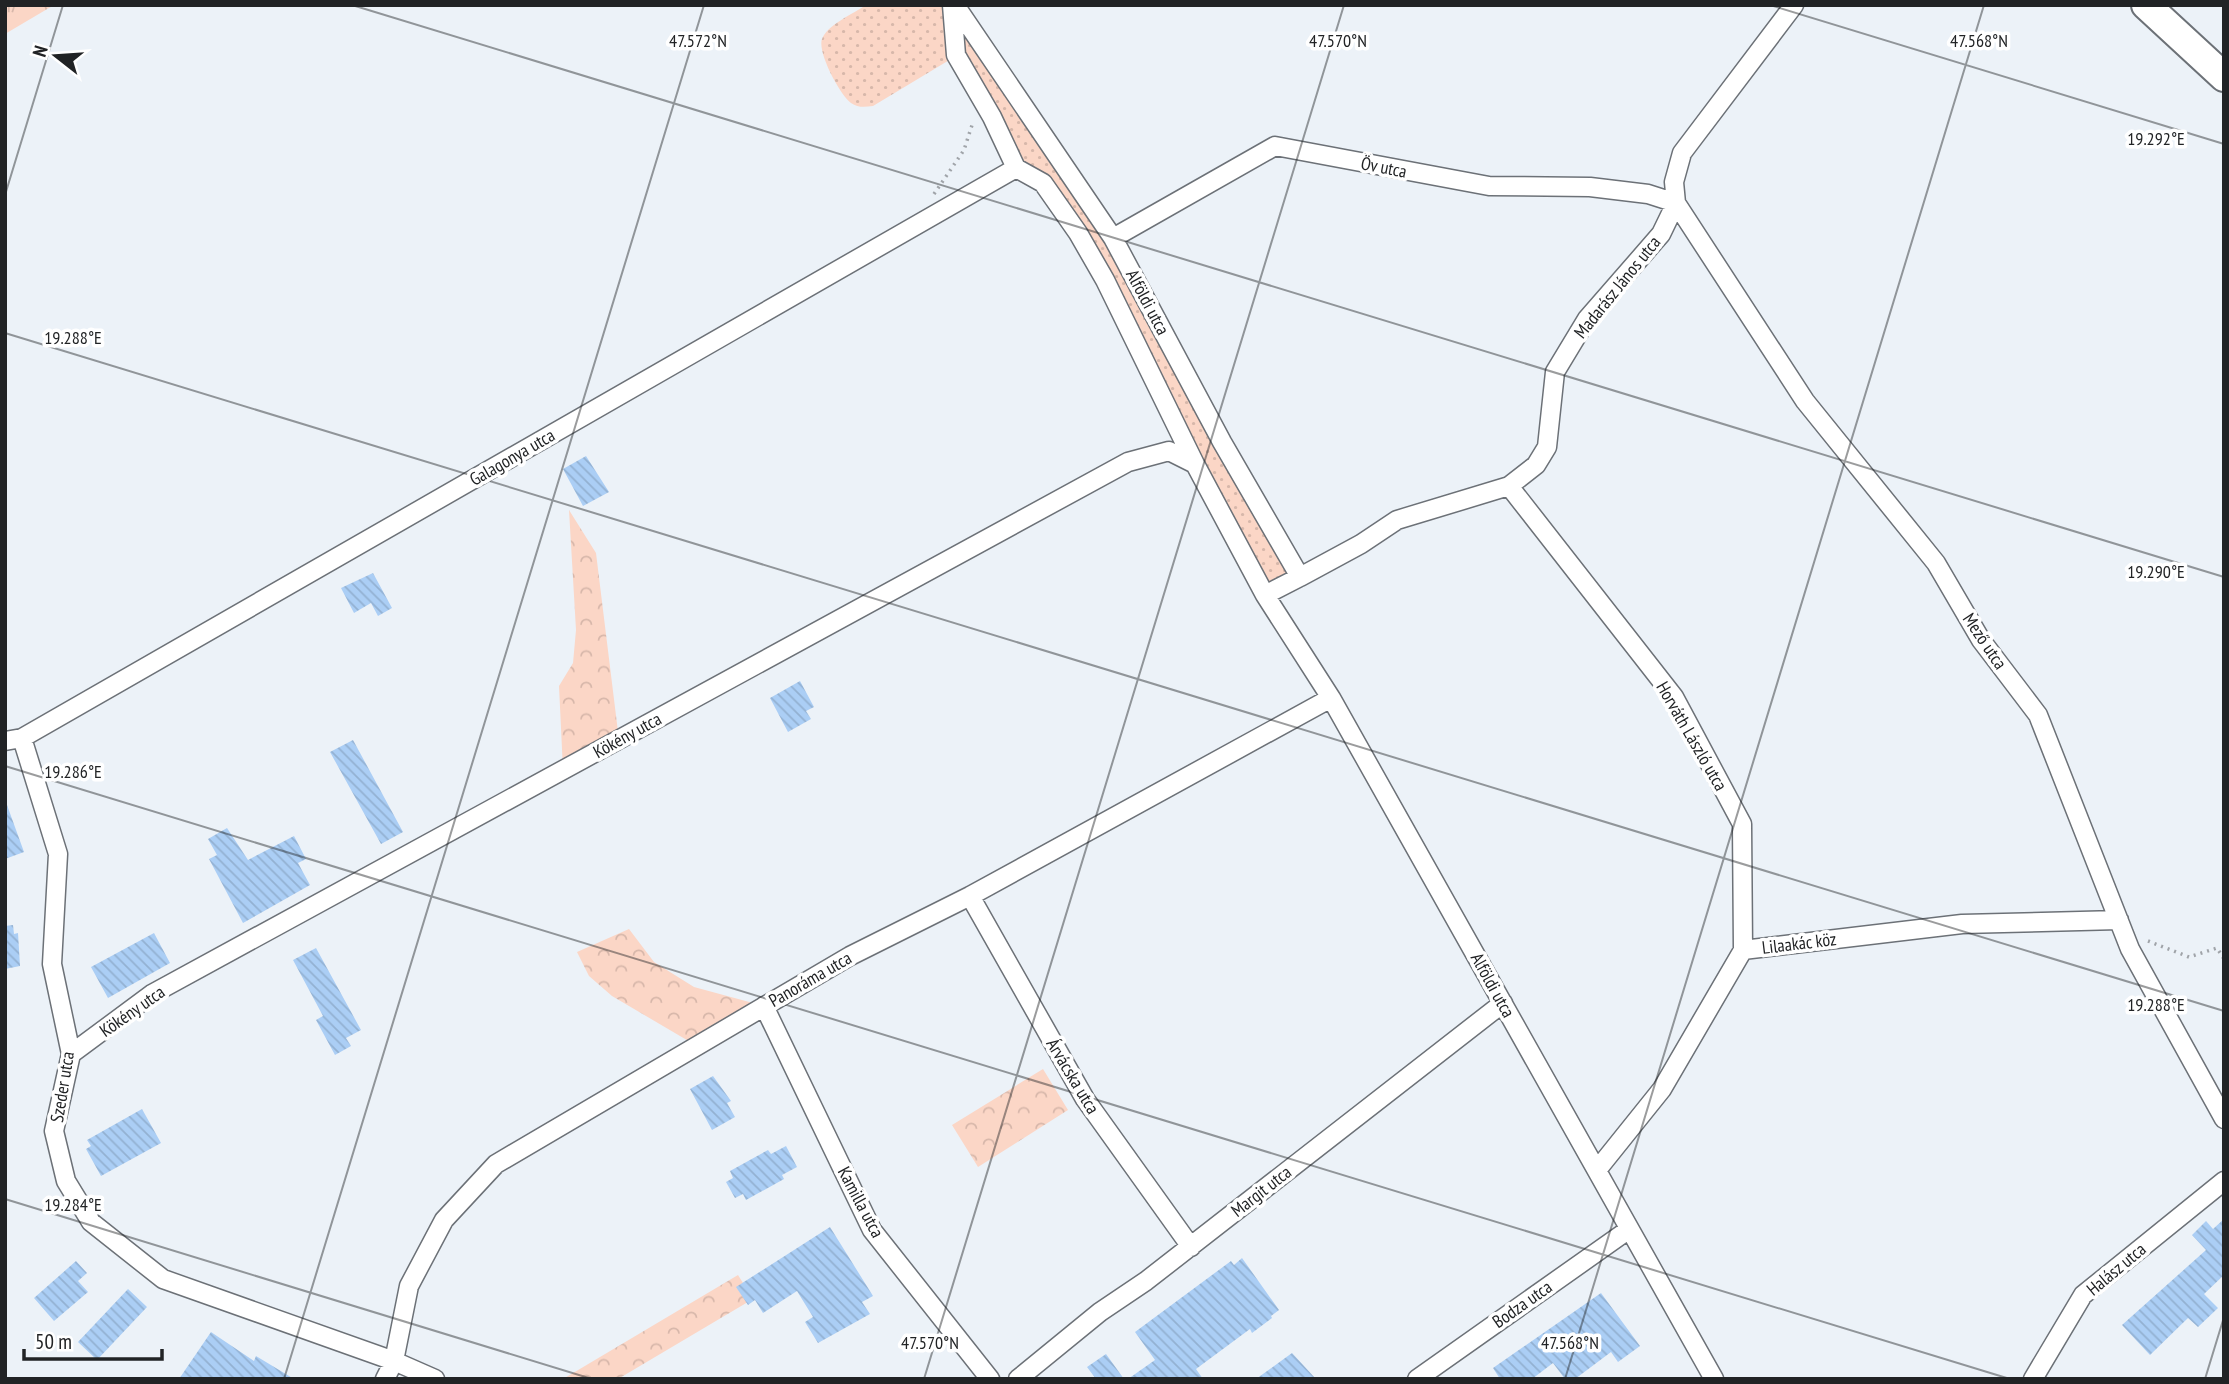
<svg xmlns="http://www.w3.org/2000/svg" width="2229" height="1384" font-family="'PT Sans Narrow',sans-serif">
	<defs>
		<pattern id="grass-dots" width="8" height="8" patternUnits="userSpaceOnUse" patternTransform="scale(1.75)"><rect width="8" height="8" fill="#fbd6c6"/><path d="M2 2h.1M6 6h.1" fill="none" stroke="#d7b7aa" stroke-width="1.8" stroke-linecap="round"/></pattern>
		<pattern id="forest-crowns" width="20" height="18" patternUnits="userSpaceOnUse" patternTransform="scale(1.75)"><rect width="20" height="18" fill="#fbd6c6"/><path d="M2 6a3 3 0 1 1 6 0M12 15a3 3 0 1 1 6 0" fill="none" stroke="#d7b7aa"/></pattern>
		<pattern id="park-tufts" width="24" height="20" patternUnits="userSpaceOnUse" patternTransform="scale(1.75)"><rect width="24" height="20" fill="#fbd6c6"/><path d="M3 7l-1-3M5 7V3M7 7l1-3M15 17l-1-3M17 17v-4M19 17l1-3" fill="none" stroke="#d7b7aa"/></pattern>
		<pattern id="building-back-hatch" width="6" height="6" patternUnits="userSpaceOnUse" patternTransform="scale(1.75)"><rect width="6" height="6" fill="#abcef5"/><path d="M-1 5l2 2M0 0l6 6M5-1l2 2" fill="none" stroke="#93b1d2"/></pattern>
	</defs>
	<rect width="100%" height="100%" fill="#ecf2f8"/>
	<!-- grass -->
	<path fill="url(#grass-dots)" d="M866,5H955L1113,238L1300,577L1265,595L1043,183L1016,168L956,56L873,106C865,107 858,108 851,103C840,95 817,52 822,39C827,25 853,14 866,5Z"/>
	<!-- forest -->
	<path fill="url(#forest-crowns)" d="M569,510L596,553L619,740L563,770L559,686L573,663L576,630Z
		M629,929L654,962L694,987L764,1006L697,1046L612,996L589,976L577,952Z
		M1043,1069L1068,1110L978,1167L952,1125Z
		M738,1275L753,1299L618,1379H563Z"/>
	<!-- park -->
	<path fill="url(#park-tufts)" d="M5,5H54L5,34Z"/>
	<!-- building -->
	<path fill="url(#building-back-hatch)" d="M586,456L609,492L583,506L563,469Z
		M373,573L392,608L378,616L371,603L354,613L341,588Z
		M800,681L814,707L806,711L811,719L788,732L770,698Z
		M353,740L403,832L381,844L330,752Z
		M7,805L24,852L5,859V806Z
		M227,828L248,860L294,836L306,859L298,863L310,885L243,923L209,859L217,855L208,839Z
		M13,925L14,934L18,933L20,966L5,969V926Z
		M154,933L170,963L108,998L91,967Z
		M316,948L361,1030L346,1038L351,1046L335,1055L316,1020L323,1016L293,960Z
		M713,1076L731,1101L727,1103L735,1117L712,1130L690,1089Z
		M142,1109L161,1143L101,1176L86,1149L91,1146L87,1140Z
		M786,1146L797,1167L782,1175L784,1179L746,1200L743,1194L735,1198L726,1182L733,1178L730,1171L768,1150L771,1154Z
		M2224,1219V1275L2204,1294L2218,1308L2198,1327L2188,1318L2150,1355L2122,1325L2206,1250L2192,1235L2206,1221L2213,1229Z
		M830,1227L873,1296L862,1302L870,1314L818,1343L805,1322L813,1317L797,1291L763,1313L755,1300L748,1305L736,1287Z
		M1242,1258L1279,1310L1271,1316L1272,1318L1252,1333L1250,1329L1196,1369L1203,1379H1128L1155,1360L1135,1332L1231,1261L1234,1265Z
		M76,1261L87,1273L78,1281L88,1292L54,1321L34,1298Z
		M128,1289L147,1307L97,1360L78,1342Z
		M1601,1293L1640,1346L1618,1362L1611,1352L1575,1379H1565L1553,1363L1532,1379H1500L1493,1368Z
		M211,1332L254,1361L256,1356L294,1379H179Z
		M1292,1353L1316,1379H1256Z
		M1106,1354L1124,1379H1096L1087,1367Z"/>
	<g fill="none" stroke-linecap="round" stroke-linejoin="round">
		<!-- street casing -->
		<g stroke="#6c7177" stroke-width="21">
			<path id="street" d="M952,5L956,55L992,117L1016,168L1043,183L1078,233L1105,280L1195,464L1265,595L1331,698L1714,1379
				M955,5L1113,238L1222,442L1300,577L1265,595
				M1113,238L1275,146L1489,186L1590,187L1648,194L1676,203L1805,401L1936,563L1981,640L2038,715L2130,949L2224,1119
				M1509,486L1674,697L1742,824L1743,950
				M1300,577L1361,544L1397,520L1509,486L1536,465L1547,447L1555,372L1587,319L1661,234L1676,203L1674,182L1682,153L1794,5
				M22,738L58,854L52,964L71,1054L54,1131L66,1181L91,1222L163,1279L394,1361L435,1379
				M5,741L22,738L1016,168
				M970,896L1085,1099L1191,1247
				M764,1006L872,1230L990,1379
				M71,1054L152,994L1128,462L1169,451L1195,464
				M1597,1170L1662,1089L1743,950L1962,924L2119,920
				M385,1379L394,1361L409,1286L444,1220L496,1164L850,956L970,896L1331,698
				M1018,1379L1100,1312L1146,1281L1503,1003
				M1417,1379L1628,1230
				M2033,1379L2083,1295L2224,1181"/>
		</g>
		<!-- primary casing -->
		<g stroke="#6c7177" stroke-width="32">
			<path id="primary" d="M2146,5L2224,77"/>
		</g>
		<!-- path -->
		<path stroke="#a0a4a9" stroke-width="3.5" stroke-dasharray="2 5" stroke-linecap="butt" d="M934,194L964,150L973,122
			M2148,941L2189,957L2217,948L2224,959"/>
		<!-- street -->
		<use href="#street" stroke="#fff" stroke-width="18"/>
		<!-- primary -->
		<use href="#primary" stroke="#fff" stroke-width="28"/>
	</g>
	<!-- ticks -->
	<path fill="none" stroke="#212325" stroke-width="2" stroke-opacity="0.45" d="M352,5L2224,577M1770,5L2224,144M5,195L63,5M5,333L2224,1011M5,766L2010,1379M5,1199L592,1379M284,1379L704,5M924,1379L1344,5M1565,1379L1984,5M2205,1379L2224,1317"/>
	<g text-anchor="middle" dominant-baseline="central" stroke-width="7" stroke-linejoin="round" paint-order="stroke">
		<!-- street labels -->
		<g font-size="18" fill="#212325" stroke="#fff">
			<text transform="translate(1384 167) rotate(11)">Öv utca</text>
			<text transform="translate(1617 287) rotate(-51)">Madarász János utca</text>
			<text transform="translate(1148 302) rotate(62)">Alföldi utca</text>
			<text transform="translate(512 457) rotate(-30)">Galagonya utca</text>
			<text transform="translate(1985 641) rotate(56)">Mező utca</text>
			<text transform="translate(627 735) rotate(-29)">Kökény utca</text>
			<text transform="translate(1692 736) rotate(60)">Horváth László utca</text>
			<text transform="translate(1799 943) rotate(-7)">Lilaakác köz</text>
			<text transform="translate(810 979) rotate(-30)">Panoráma utca</text>
			<text transform="translate(1493 985) rotate(61)">Alföldi utca</text>
			<text transform="translate(132 1011) rotate(-35)">Kökény utca</text>
			<text transform="translate(1073 1076) rotate(59)">Árvácska utca</text>
			<text transform="translate(62 1087) rotate(-81)">Szeder utca</text>
			<text transform="translate(1261 1191) rotate(-38)">Margit utca</text>
			<text transform="translate(861 1202) rotate(62)">Kamilla utca</text>
			<text transform="translate(2116 1269) rotate(-40)">Halász utca</text>
			<text transform="translate(1522 1304) rotate(-35)">Bodza utca</text>
		</g>
	</g>
	<g font-size="18" text-anchor="middle" fill="#212325" stroke="#fff" stroke-width="7" stroke-linejoin="round" paint-order="stroke">
		<text x="698" y="47">47.572°N</text>
		<text x="1338" y="47">47.570°N</text>
		<text x="1979" y="47">47.568°N</text>
		<text x="2156" y="145">19.292°E</text>
		<text x="73" y="344">19.288°E</text>
		<text x="2156" y="578">19.290°E</text>
		<text x="73" y="778">19.286°E</text>
		<text x="2156" y="1011">19.288°E</text>
		<text x="73" y="1211">19.284°E</text>
		<text x="930" y="1349">47.570°N</text>
		<text x="1570" y="1349">47.568°N</text>
	</g>
	<!-- border -->
	<rect width="2229" height="1384" fill="none" stroke="#212325" stroke-width="14"/>
	<!-- north arrow -->
	<g transform="translate(56 56) rotate(287)" stroke="#ffffff" stroke-width="5" paint-order="stroke">
	<path d="M0-5L12 26L0 18L-12 26Z" fill="#212325"/>
	<text y="-10" font-size="19" font-weight="bold" text-anchor="middle" fill="#212325">N</text>
	</g>
	<!-- scale -->
	<path d="M24 1349v10h138v-10" fill="none" stroke="#212325" stroke-width="3.5"/>
	<text x="35" y="1349" font-size="21" fill="#212325" stroke="#ffffff" stroke-width="5" paint-order="stroke">50 m</text>
</svg>
